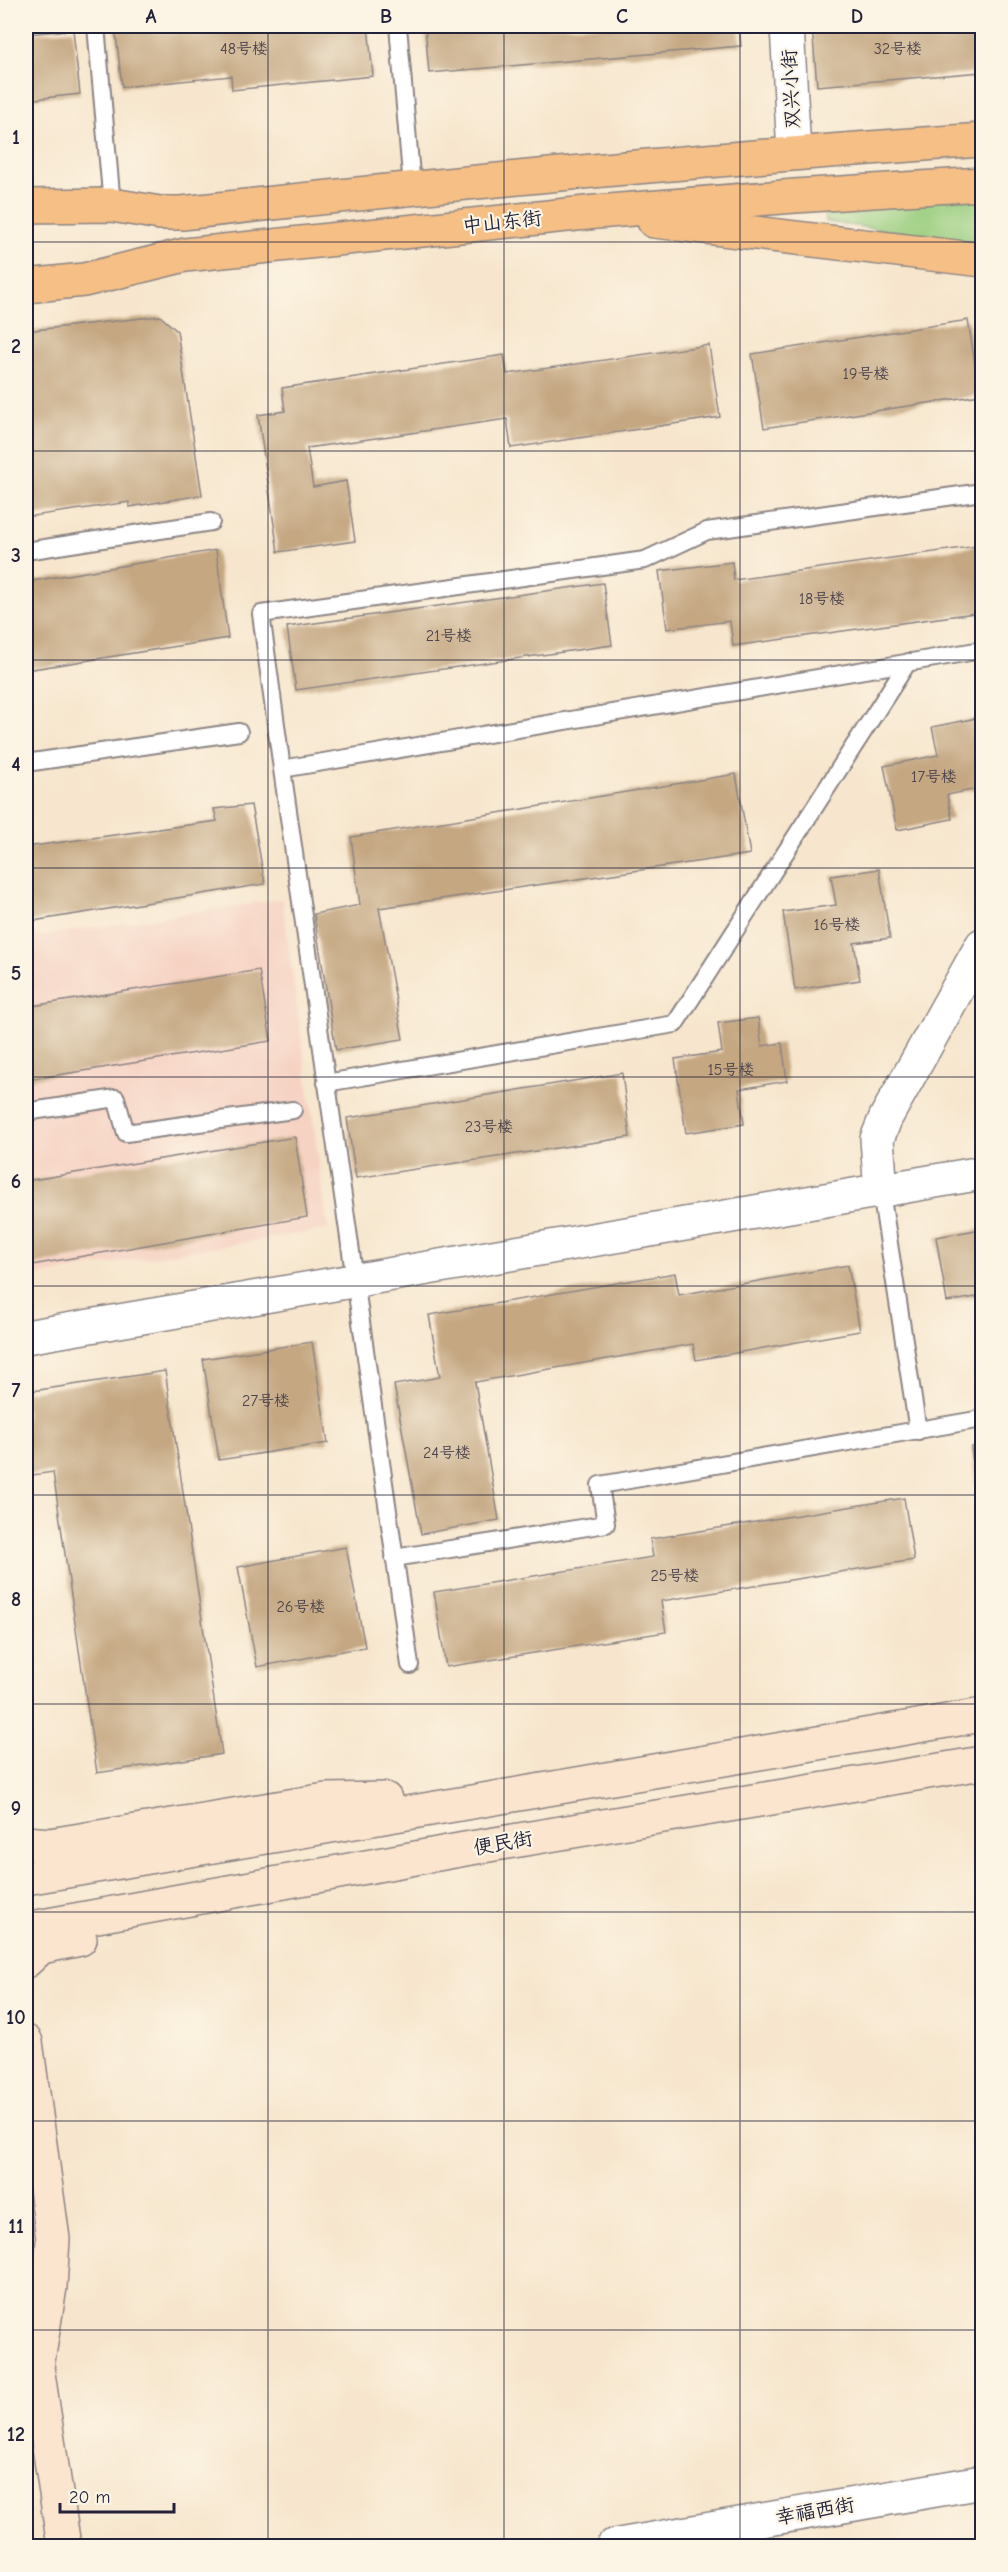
<svg xmlns="http://www.w3.org/2000/svg" width="1008" height="2572" font-family="'Comic Neue','LXGW WenKai TC',sans-serif">
	<rect width="100%" height="100%" fill="#fcf5e5"/>
	<filter id="ink" filterUnits="userSpaceOnUse"><feTurbulence type="fractalNoise" baseFrequency=".0167" numOctaves="2"/><feDisplacementMap in="SourceGraphic" scale="12" xChannelSelector="R" yChannelSelector="G"/><feConvolveMatrix kernelMatrix="1 2 1 2 8 2 1 2 1" color-interpolation-filters="sRGB"/></filter>
	<filter id="wash" filterUnits="userSpaceOnUse"><feTurbulence type="fractalNoise" baseFrequency=".008" numOctaves="4" result="noise"/><feDisplacementMap in="SourceGraphic" scale="24" xChannelSelector="R" yChannelSelector="G"/><feGaussianBlur stdDeviation="1.35" result="paint"/><feColorMatrix in="noise" values="0 0 0 0 0 0 0 0 0 0 0 0 0 0 0 0 0 1.4 0 .05"/><feComposite in="paint" operator="in"/></filter>
	<g filter="url(#wash)">
		<rect width="100%" height="100%" fill="#f7e6cd"/>
		<!-- built -->
		<path fill="#f6d2c3" d="M282,899L328,1229L26,1277V938Z"/>
		<!-- green -->
		<path fill="#9ace7f" stroke="#5e785d" stroke-width="1.5" d="M982,195V243L826,222L822,203Z"/>
		<g id="blocks">
			<!-- building -->
			<path fill="#c5a782" d="M115,26H368L373,76L232,90L231,76L122,87Z
				M425,26H739L741,46L429,73Z
				M812,26H982V72L817,86Z
				M73,30L80,94L26,100V34Z
				M160,316L177,331L202,495L129,507V502L26,517V331Z
				M968,320L980,395L764,428L752,354Z
				M709,345L720,417L511,448L507,419L307,448L313,487L346,481L355,541L278,552L258,415L285,411L282,388L504,355L507,374Z
				M977,546L982,585V612L733,646L730,621L667,629L659,571L732,562L734,580Z
				M216,550L228,638L26,670V582Z
				M603,583L612,645L296,690L287,627Z
				M982,717V788L947,795L952,819L897,830L884,766L938,755L932,727Z
				M736,774L750,854L379,908L403,1039L336,1050L314,914L360,905L351,837Z
				M251,805L265,884L26,922V847L217,821L214,809Z
				M879,869L890,938L854,943L860,980L795,990L783,912L836,905L831,876Z
				M259,970L271,1041L26,1080V1007Z
				M758,1018L762,1046L782,1043L787,1081L739,1089L744,1124L686,1133L675,1059L722,1052L718,1023Z
				M622,1073L630,1137L356,1178L347,1118Z
				M295,1137L307,1217L26,1266V1181Z
				M982,1229V1296L947,1302L936,1237Z
				M848,1265L860,1331L696,1360L693,1344L475,1382L499,1520L421,1534L394,1385L440,1377L429,1315L675,1273L679,1295Z
				M312,1342L328,1443L219,1460L203,1359Z
				M165,1371L222,1754L97,1773L53,1472L26,1476V1392Z
				M982,1445V1509L979,1510L971,1447Z
				M904,1498L914,1560L661,1601L666,1632L446,1667L434,1592L653,1557L650,1539Z
				M346,1547L365,1647L257,1667L238,1567Z"/>
		</g>
	</g>
	<g filter="url(#ink)">
		<use href="#blocks" fill-opacity="0" stroke="#8c8484" stroke-width="1.5"/>
		<g fill="none" stroke-linecap="round" stroke-linejoin="round">
			<!-- lane casing -->
			<g stroke="#8c8484" stroke-width="20">
				<path id="lane" d="M96,26L112,205
					M398,26L412,187
					M26,551L211,522
					M26,763L239,732
					M282,769L261,614L645,560L707,531L982,492
					M326,1083L675,1024L908,662
					M26,1112L116,1098L126,1133L293,1110
					M881,1192L918,1431
					M394,1558L606,1524L600,1485L982,1419
					M410,1665L282,769L982,650"/>
			</g>
			<!-- street casing -->
			<g stroke="#8c8484" stroke-width="36">
				<path id="street" d="M787,26L794,153
					M881,1192L877,1139L886,1117L982,945
					M26,1337L982,1173
					M613,2546L982,2482"/>
			</g>
			<!-- secondary casing -->
			<g stroke="#8c8484" stroke-width="36">
				<path id="secondary" d="M26,1843L50,1845L326,1800L385,1799
					M26,1878L982,1715
					M26,1929L465,1849L982,1763
					M26,1961L41,1947L80,1939
					M26,2042L53,2239L50,2287L37,2367
					M34,2347L64,2546"/>
			</g>
			<!-- primary casing -->
			<g stroke="#8c8484" stroke-width="36">
				<path id="primary" d="M26,206L112,205L160,213H182C448,183 715,158 982,140
					M654,221L982,260
					M26,286L84,280L185,255L596,212L795,196L982,184"/>
			</g>
			<!-- lane -->
			<use href="#lane" stroke="#fff" stroke-width="16"/>
			<!-- street -->
			<use href="#street" stroke="#fff" stroke-width="33"/>
			<!-- secondary -->
			<use href="#secondary" stroke="#fbe5cf" stroke-width="33"/>
			<!-- primary -->
			<use href="#primary" stroke="#f5bf86" stroke-width="33"/>
		</g>
	</g>
	<!-- grid -->
	<path fill="none" stroke="#22223b" stroke-width="1.5" stroke-opacity="0.55" d="M268,26V2546M504,26V2546M740,26V2546M26,242H982M26,451H982M26,660H982M26,868H982M26,1077H982M26,1286H982M26,1495H982M26,1704H982M26,1912H982M26,2121H982M26,2330H982"/>
	<g text-anchor="middle" dominant-baseline="central" stroke-width="4.5" stroke-linejoin="round" paint-order="stroke">
		<!-- number labels -->
		<g font-size="16" fill="#4b434d">
			<text x="244" y="49">48号楼</text>
			<text x="898" y="49">32号楼</text>
			<text x="866" y="374">19号楼</text>
			<text x="822" y="599">18号楼</text>
			<text x="449" y="636">21号楼</text>
			<text x="934" y="777">17号楼</text>
			<text x="837" y="925">16号楼</text>
			<text x="731" y="1070">15号楼</text>
			<text x="489" y="1127">23号楼</text>
			<text x="266" y="1401">27号楼</text>
			<text x="447" y="1453">24号楼</text>
			<text x="675" y="1576">25号楼</text>
			<text x="301" y="1607">26号楼</text>
		</g>
		<!-- street labels -->
		<g font-size="20" fill="#22223b" stroke="#fcf5e5">
			<text transform="translate(791 89) rotate(-93)">双兴小街</text>
			<text transform="translate(502 222) rotate(-6)">中山东街</text>
			<text transform="translate(503 1843) rotate(-10)">便民街</text>
			<text transform="translate(815 2511) rotate(-10)">幸福西街</text>
		</g>
	</g>
	<!-- margin -->
	<rect width="1008" height="2572" fill="none" stroke="#fcf5e5" stroke-width="66"/>
	<!-- scale -->
	<path d="M60 2503v9h114v-9" fill="none" stroke="#22223b" stroke-width="3"/>
	<text x="69" y="2503" font-size="18" fill="#22223b" stroke="#fcf5e5" stroke-width="4.5" paint-order="stroke">20 m</text>
	<rect x="33" y="33" width="942" height="2506" fill="none" stroke="#22223b" stroke-width="2"/>
	<g font-size="20" text-anchor="middle" font-weight="bold" fill="#22223b">
		<text x="151" y="23">A</text>
		<text x="386" y="23">B</text>
		<text x="622" y="23">C</text>
		<text x="857" y="23">D</text>
		<text x="16" y="144">1</text>
		<text x="16" y="353">2</text>
		<text x="16" y="562">3</text>
		<text x="16" y="771">4</text>
		<text x="16" y="980">5</text>
		<text x="16" y="1188">6</text>
		<text x="16" y="1397">7</text>
		<text x="16" y="1606">8</text>
		<text x="16" y="1815">9</text>
		<text x="16" y="2024">10</text>
		<text x="16" y="2233">11</text>
		<text x="16" y="2441">12</text>
	</g>
</svg>
